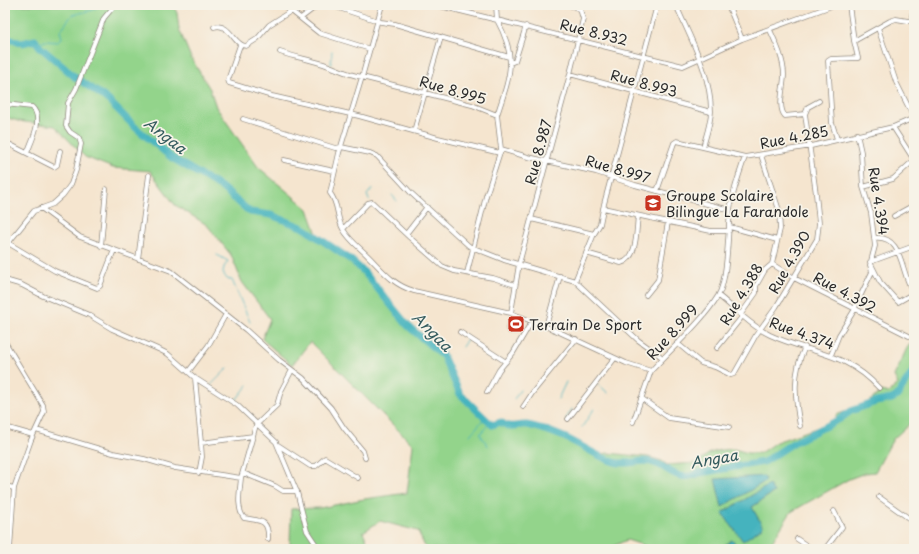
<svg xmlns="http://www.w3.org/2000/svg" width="919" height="554" font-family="'Playpen Sans',sans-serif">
	<rect width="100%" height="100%" fill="#f7f3e8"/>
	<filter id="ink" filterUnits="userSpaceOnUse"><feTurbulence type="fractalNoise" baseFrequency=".025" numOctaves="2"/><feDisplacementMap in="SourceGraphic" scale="8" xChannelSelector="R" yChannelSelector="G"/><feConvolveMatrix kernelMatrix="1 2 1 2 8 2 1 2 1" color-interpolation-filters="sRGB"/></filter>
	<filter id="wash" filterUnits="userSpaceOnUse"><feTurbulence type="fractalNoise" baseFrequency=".012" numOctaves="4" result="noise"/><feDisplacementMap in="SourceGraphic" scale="16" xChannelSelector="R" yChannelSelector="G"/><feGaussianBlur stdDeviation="0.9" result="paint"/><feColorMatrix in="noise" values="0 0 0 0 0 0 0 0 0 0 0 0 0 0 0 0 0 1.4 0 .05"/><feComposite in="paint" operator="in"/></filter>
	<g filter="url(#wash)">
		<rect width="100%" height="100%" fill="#f5e5cf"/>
		<!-- green -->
		<path fill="#93d48b" stroke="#5f805b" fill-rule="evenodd" d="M5,5H173L177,13L179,29L191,58L210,89L216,107L258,167L308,209L318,237L335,248L364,272L408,326L443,356L460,394L492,425L501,422L511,427L525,425L533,426L560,435L597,455L608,453L648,457L662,461L667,465L696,463L710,453L721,450L734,449L748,453H760L776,442L836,421V415L866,404L882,391L888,393L898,384L894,376L907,348L914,339V420L893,439L875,472L865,473L849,479L791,512L772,542L771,549H740L732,540L720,549H655L627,540L607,549H426L418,531L380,521L363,532L371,549H285L290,546L291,509L320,508L364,499L407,493L413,445L310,342L292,365L262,339L270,319L242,282L231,255L207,225L175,205L150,171L113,168L85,157L55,126L18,121L5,117ZM769,485L774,492L752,507Z
			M511,317H517L525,320L520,330H511L509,326Z"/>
		<!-- water -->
		<path fill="#44b3be" stroke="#386f74" d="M764,476L766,481L722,507L715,479Z
			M769,485L774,492L752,507L763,527L743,541L722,513Z
			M732,540L740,549H720Z"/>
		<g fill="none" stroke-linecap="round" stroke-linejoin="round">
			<!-- stream -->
			<path stroke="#44b3be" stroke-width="1" d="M38,44L45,41L58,42L62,38L60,31L72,15L93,10L100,5
				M331,64L332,51
				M392,195L397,201
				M369,200L367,195L372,189
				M217,255L228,261L224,267L223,273L227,279L232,280L250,322
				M462,347L467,339
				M598,384L608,393
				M211,385L228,368
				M514,399L520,390
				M558,399L566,382
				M235,401L248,385
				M566,419L572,409
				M487,426L480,434L488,446
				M582,427L594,409
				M470,435L482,421"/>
			<!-- river -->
			<path stroke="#44b3be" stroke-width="7" d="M5,38L22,43L35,40L40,47L75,77L107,99L136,128L172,158L221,187L250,212L271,215L304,228L351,260L364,272L408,326L443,356L460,394L492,425L501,422C510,430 517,424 527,425C538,427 549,431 559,435C578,442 595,456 614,462C627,466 639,459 651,462C670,466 675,484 699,473L764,462L793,443L840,419L851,411L876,402L892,399L897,396L914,370"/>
		</g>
	</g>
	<g filter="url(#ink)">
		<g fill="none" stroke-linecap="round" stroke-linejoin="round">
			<!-- street casing -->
			<g stroke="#90887d" stroke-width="5.5">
				<path id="street" d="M284,5L319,33L370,49
					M330,5L381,22L395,24L509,57
					M382,5L362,77L472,105L497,115C510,76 518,58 497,20L436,5
					M496,5L497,20L683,66L742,39L834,5
					M676,5C690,38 711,74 711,111C711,122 706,136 703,147
					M728,5L742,39
					M301,18L318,5
					M911,21L914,6
					M214,27C230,22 234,46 246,46L257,39L269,25L291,11
					M878,28L896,82L914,118
					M854,41L890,21L896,19L914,22
					M240,45L228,80L229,83L272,96L359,116L438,138L500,153
					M280,52C294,57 307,59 320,63C335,67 347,75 362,77L339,153L330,193C339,204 336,217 343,229C349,240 360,248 368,256C383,271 393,285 414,291L511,313L557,331L626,363L651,371C672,348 702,322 718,296C728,280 728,230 730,209C733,191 739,174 745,157
					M510,63L515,61L526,26
					M570,74L711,112
					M5,104L32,107C44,118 32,140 27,153
					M805,114L808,107L819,101
					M243,119L335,148L341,147L370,153L377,156L411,193L469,246L504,260L575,281L594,234L600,224L604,204L657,5
					M893,127L914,160
					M414,131L441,37
					M837,139L832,123L828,61L831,59L858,58L854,41L849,5
					M5,142L54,167L57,165L60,151
					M501,149L528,157L596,172L635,185L730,210
					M284,160L334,171
					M863,187L893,179L914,160
					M657,191L674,143L677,141L745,157L811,146L893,127L914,118
					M41,208L80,237L171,271L246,330L279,360L303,378L331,408L344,428L363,451L365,458
					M603,208L711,231H729
					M894,216L914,205
					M531,219L594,234
					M730,227L777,240
					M343,229L368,203L372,202L409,237L442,266L454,271L493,278L515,285
					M406,234L427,207
					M874,238C905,234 900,277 914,292
					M8,243L55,271L97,288L100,286L114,250
					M101,246L106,189
					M914,246L870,262L880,282L898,302L914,293
					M5,247L34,211L53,204L63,195L71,184L76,170L81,144L79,138L70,132L66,126L68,103L76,89L104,18L115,5
					M586,253L621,263C638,259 636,230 638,216
					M138,259L149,175
					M772,264L794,278L909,336
					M467,273L486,196L501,149L497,115
					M5,280L22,285L43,296L89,315L112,329L160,350L168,354L195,378L237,405L276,442L297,492L307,531L319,549
					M575,281L638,340L663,358
					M646,295L658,280L668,222
					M719,296C735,309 751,326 770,335C811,354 847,352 879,388
					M511,313L519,264L570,74L583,19L580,9L569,5
					M546,326L560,276
					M460,332L506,362
					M5,342L43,405L44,412L31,440L14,488L10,549
					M677,343L701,363L715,367L731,375L734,374L756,335L776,307L817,239L819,223L816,194L805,114L785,116C777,107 784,87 784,75C784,60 776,43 770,30
					M717,348L741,318V314L756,293V286L765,270L772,264L780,229L779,210L761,155
					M831,355L839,335L855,309L856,305L872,272L870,265L875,246L874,238L871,213L863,187L861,152L857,134
					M188,372L208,346L226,314
					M195,378L201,443
					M487,392L499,370L513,353L532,321
					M641,398L669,418L729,427
					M523,407L533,392L576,339
					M568,419L615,358
					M633,422L651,371
					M800,426C795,399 792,373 805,347
					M5,427L33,435
					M36,430L113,453L144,459L175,468L241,478L256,425L277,405L281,391L292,370
					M278,445L310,466H316L325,458L358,478
					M199,473L202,457L201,443L253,436
					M243,473L275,486L283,491H297
					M241,478C240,490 236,508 244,518C259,521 269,518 268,539
					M5,486L14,488
					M879,497L907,517L914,525
					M797,539L812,549
					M825,549L842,527L834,511"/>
			</g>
			<!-- street -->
			<use href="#street" stroke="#fff" stroke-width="4"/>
		</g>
	</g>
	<!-- icons -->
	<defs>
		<g id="school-square" transform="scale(0.9)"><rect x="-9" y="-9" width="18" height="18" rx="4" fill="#c8321e" stroke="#f7f3e8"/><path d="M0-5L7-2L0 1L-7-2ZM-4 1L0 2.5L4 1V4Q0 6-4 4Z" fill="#fff"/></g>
		<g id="stadium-square" transform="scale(0.9)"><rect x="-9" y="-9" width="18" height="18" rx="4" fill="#c8321e" stroke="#f7f3e8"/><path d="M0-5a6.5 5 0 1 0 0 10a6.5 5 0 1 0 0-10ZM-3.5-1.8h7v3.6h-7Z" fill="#fff"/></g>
	</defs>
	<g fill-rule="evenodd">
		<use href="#school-square" x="653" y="203"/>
		<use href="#stadium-square" x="516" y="324"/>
	</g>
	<g text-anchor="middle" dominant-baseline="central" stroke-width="3.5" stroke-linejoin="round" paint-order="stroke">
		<!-- street labels -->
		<g font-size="14" fill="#2b2b2b" stroke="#f7f3e8">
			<text transform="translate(594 32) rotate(14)">Rue 8.932</text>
			<text transform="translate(644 83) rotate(15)">Rue 8.993</text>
			<text transform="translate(453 90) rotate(16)">Rue 8.995</text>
			<text transform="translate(794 137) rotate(-11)">Rue 4.285</text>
			<text transform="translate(538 152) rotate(-75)">Rue 8.987</text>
			<text transform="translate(618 169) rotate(16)">Rue 8.997</text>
			<text transform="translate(879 201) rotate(81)">Rue 4.394</text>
			<text transform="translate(789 262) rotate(-61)">Rue 4.390</text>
			<text transform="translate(845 292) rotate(28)">Rue 4.392</text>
			<text transform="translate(741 294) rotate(-59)">Rue 4.388</text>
			<text transform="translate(672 332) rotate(-48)">Rue 8.999</text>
			<text transform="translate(802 333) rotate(20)">Rue 4.374</text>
		</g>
		<!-- poi labels -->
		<g font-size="14" fill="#2b2b2b" stroke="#f7f3e8" text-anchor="start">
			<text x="666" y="195">Groupe Scolaire<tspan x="666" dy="16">Bilingue La Farandole</tspan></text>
			<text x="529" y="324">Terrain De Sport</text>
		</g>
		<!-- water labels -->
		<g font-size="15" font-style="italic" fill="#345b5e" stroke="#f7f3e8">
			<text transform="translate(166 135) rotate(38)">Angaa</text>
			<text transform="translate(433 331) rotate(45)">Angaa</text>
			<text transform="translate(714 458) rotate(-10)">Angaa</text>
		</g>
	</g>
	<!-- margin -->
	<rect width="919" height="554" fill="none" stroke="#f7f3e8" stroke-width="20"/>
</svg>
